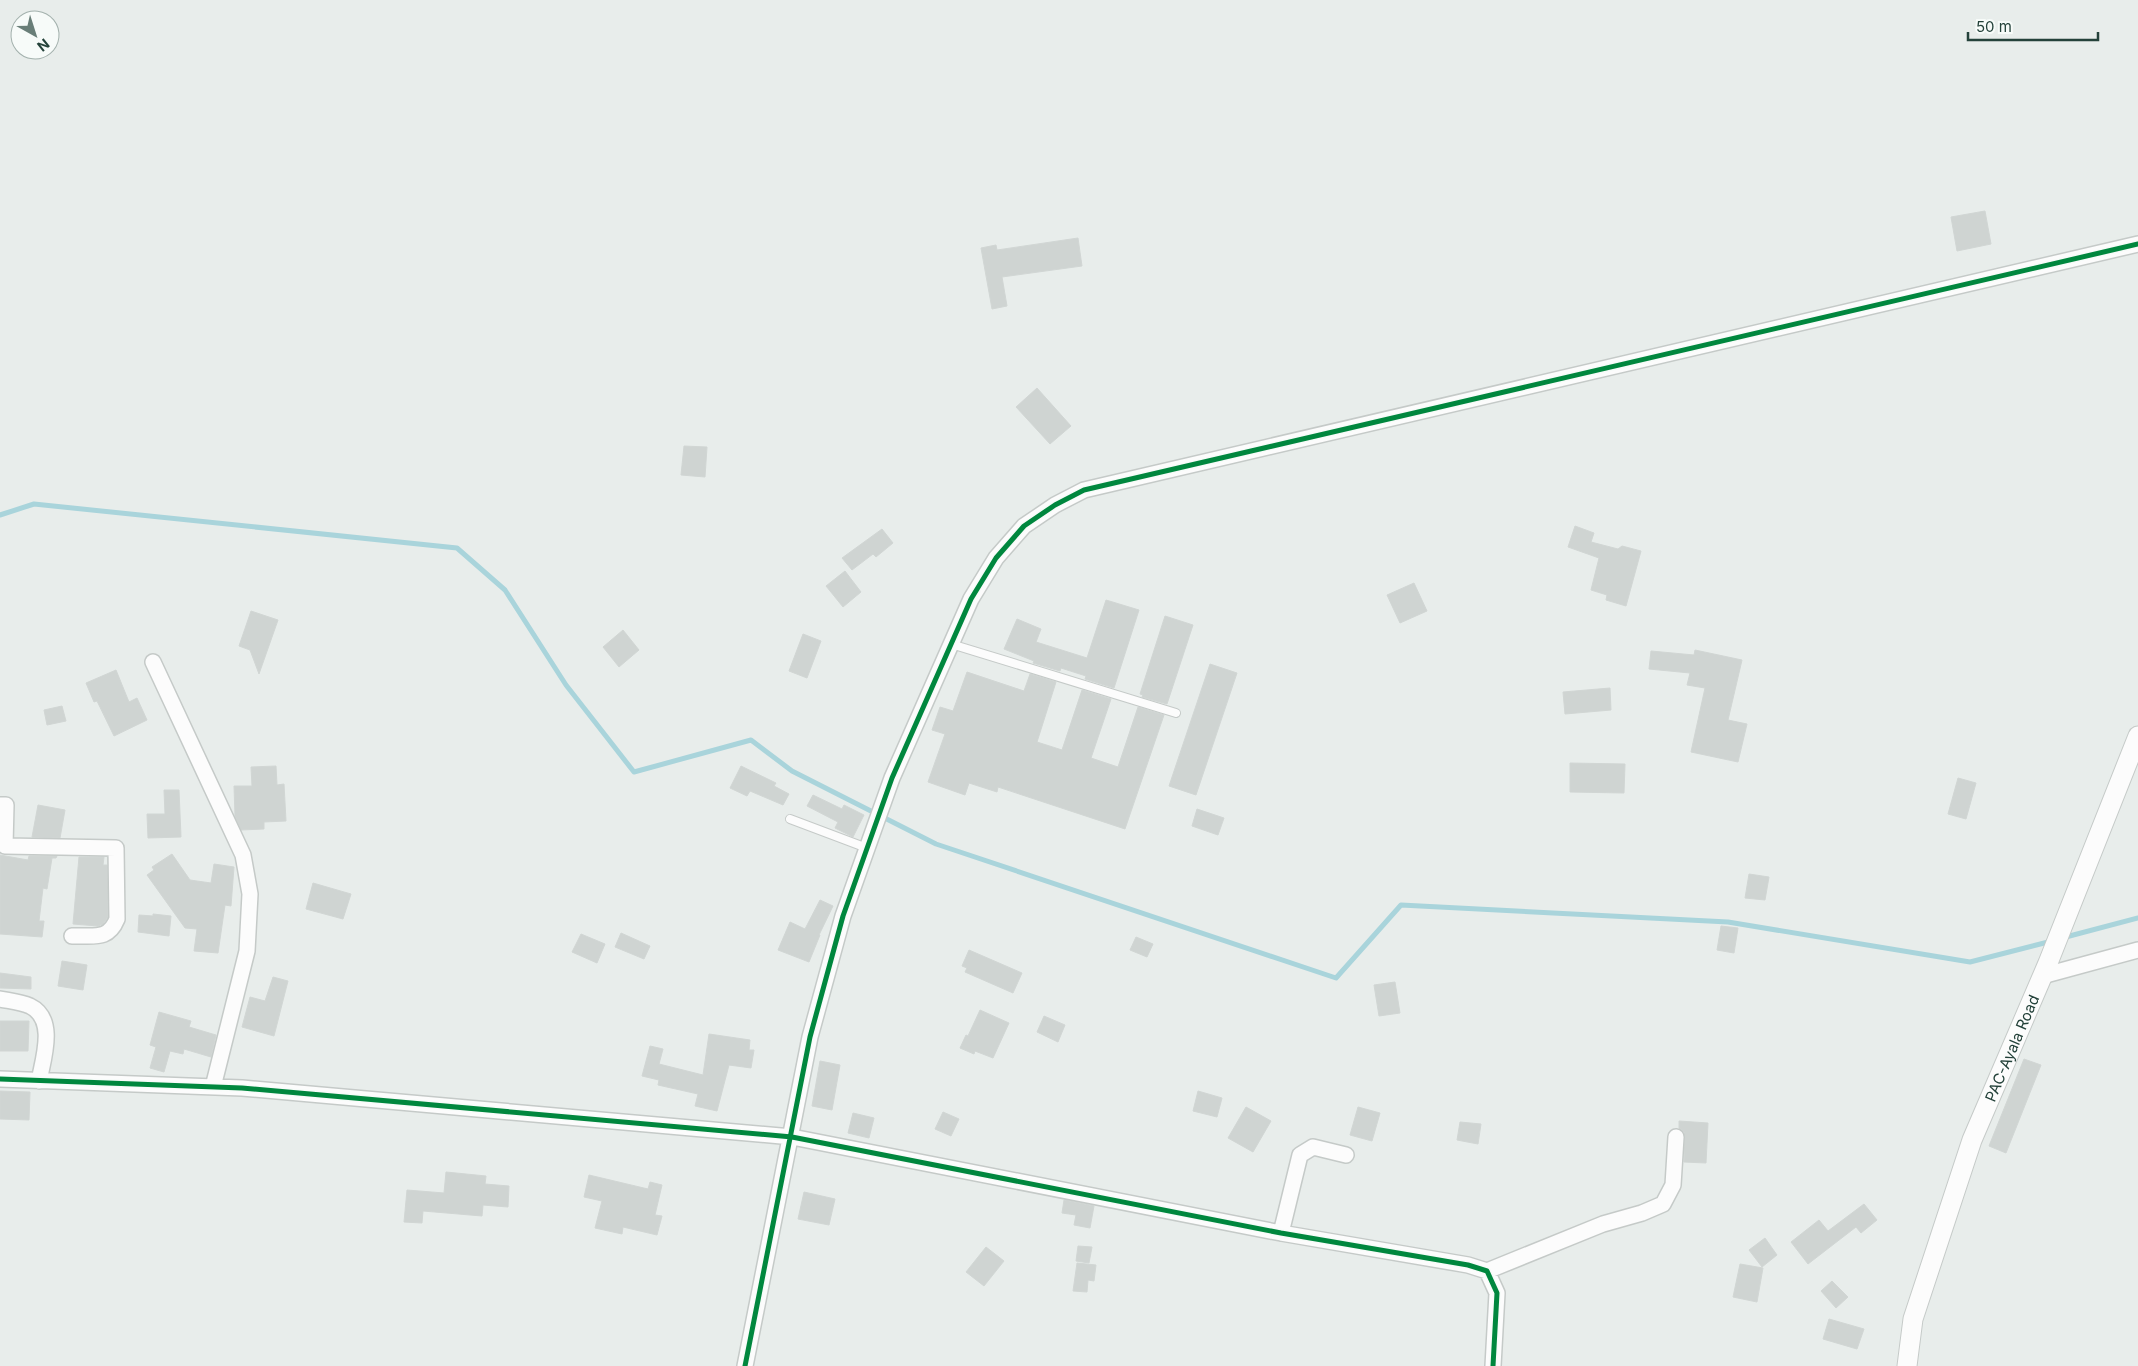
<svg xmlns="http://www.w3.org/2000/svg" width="2138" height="1366" font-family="Inter,sans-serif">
	<rect width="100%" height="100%" fill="#e8edeb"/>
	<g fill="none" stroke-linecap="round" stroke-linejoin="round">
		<!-- stream -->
		<path stroke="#a9d4db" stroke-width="5" d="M0,515L34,504L457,548L505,590L566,685L634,772L751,740L792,771L936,844L1336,978L1401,905L1728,922L1970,962L2052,941
			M2062,938L2138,918"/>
	</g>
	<!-- building -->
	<path fill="#cfd4d2" stroke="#d1d6d4" d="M1985,211L1991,244L1957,251L1951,217Z
		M1078,238L1082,266L1002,277L1007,306L992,309L981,248L996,245L997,250Z
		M1037,388L1071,426L1050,444L1016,407Z
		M684,446L707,447L705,477L681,475Z
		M1575,526L1594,533L1591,542L1618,549L1622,546L1641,551L1626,606L1606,600L1607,595L1591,590L1599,558L1568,547Z
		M882,529L893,543L876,557L873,554L852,570L842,558Z
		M845,571L861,592L843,607L826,586Z
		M1414,583L1427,611L1400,623L1387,595Z
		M1106,600L1139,610L1114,688L1085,679L1086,676L1061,668L1060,671L1033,663L1034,661L1004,649L1017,619L1041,629L1036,642L1087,658Z
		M251,611L278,620L259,674L250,650L239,646Z
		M1165,616L1193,625L1167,704L1142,697L1143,695L1140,694Z
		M623,630L639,650L619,667L603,647Z
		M803,634L821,641L807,678L789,671Z
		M1695,650L1742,660L1728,720L1747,724L1738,762L1691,752L1705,688L1687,685L1690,673L1649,669L1651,651L1694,655Z
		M1210,664L1237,673L1196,795L1169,786Z
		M116,670L129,702L137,698L147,720L114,736L97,701L94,702L86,683Z
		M967,672L1024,691L1030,674L1056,682L1037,742L1062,750L1082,690L1111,699L1091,758L1118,767L1138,707L1164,715L1125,829L998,787L997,792L969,783L965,795L928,782L945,734L932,730L940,707L953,711Z
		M1610,688L1611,710L1565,714L1563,692Z
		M62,706L66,721L47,725L44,710Z
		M1570,763L1625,764L1624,793L1570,792Z
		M276,766L277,785L284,784L286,821L264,822V829L241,830L235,816L234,786H252L251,767Z
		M741,766L776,783L774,786L789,794L783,805L750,791L747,796L730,788Z
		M1958,778L1976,783L1966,819L1948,814Z
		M164,790H179L181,837L148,838L147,814H165Z
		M813,795L842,809L844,805L864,815L853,837L835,828L838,822L807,806Z
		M38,805L65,810L60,838L32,837Z
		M1197,809L1224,818L1218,835L1192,826Z
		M172,854L190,880L211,883L214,864L234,867L231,906L225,905L218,953L194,951L197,929L185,928L147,875L154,870L152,867Z
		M0,855L28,860L29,856H57L56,858H52L47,889L43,888L39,921H44L42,937L0,934Z
		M79,857H104L103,865H107L108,917L103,924L98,926L73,924Z
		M1749,874L1769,877L1765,900L1745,898Z
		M313,883L351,894L343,919L306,909Z
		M820,900L833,906L819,935H820L809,962L778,950L790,922L805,929Z
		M153,914L171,916L169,936L138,932L139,915L153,916Z
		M1721,926L1738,928L1734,953L1717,950Z
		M621,933L650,946L644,959L615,947Z
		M581,934L605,944L597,963L572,952Z
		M1136,937L1153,944L1147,957L1130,950Z
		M969,950L1022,973L1013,993L965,972L967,968L962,966Z
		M62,961L87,965L83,990L58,986Z
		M0,973L31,977V989L0,988Z
		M273,977L288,981L274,1036L242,1027L250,997L265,1001Z
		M1395,982L1400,1013L1379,1016L1374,985Z
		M980,1010L1009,1023L993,1058L975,1051L974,1054L960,1048L966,1035L968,1036Z
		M159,1012L191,1021L189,1027L216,1035L211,1057L184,1049L183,1054L170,1051L164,1072L150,1068L156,1047L150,1045Z
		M1044,1016L1065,1025L1058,1042L1037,1032Z
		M0,1021H29L28,1051H0Z
		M709,1034L750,1040L749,1050H754L751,1068L729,1065L717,1111L695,1106L698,1094L658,1085L659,1080L642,1076L650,1046L663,1049L659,1064L703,1075Z
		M2024,1059L2041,1065L2006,1153L1989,1146Z
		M820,1061L840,1065L832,1110L812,1106Z
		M0,1091L30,1092L29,1120L0,1119Z
		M1198,1091L1222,1098L1217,1117L1193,1111Z
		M1246,1107L1271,1121L1253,1152L1228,1138Z
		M1358,1107L1380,1113L1372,1141L1350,1135Z
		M943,1112L959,1119L951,1136L935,1129Z
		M853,1113L874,1118L869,1138L848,1133Z
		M1679,1121L1708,1123L1706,1163L1684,1162L1685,1137L1684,1132L1679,1128Z
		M1460,1122L1481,1124L1478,1144L1457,1140Z
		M446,1172L486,1176L485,1184L509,1186L508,1207L483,1205L482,1216L423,1211L422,1223L404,1222L407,1190L444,1193Z
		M589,1175L648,1189L650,1182L662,1185L655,1215L662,1216L657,1235L623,1227L622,1234L595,1228L602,1201L584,1197Z
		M804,1192L835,1199L829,1225L798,1219Z
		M1064,1200L1094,1206L1090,1228L1074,1225L1076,1215L1062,1213Z
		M1864,1204L1877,1220L1861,1233L1856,1227L1808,1264L1791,1242L1819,1220L1828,1231Z
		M1765,1238L1777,1255L1762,1267L1749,1250Z
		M1078,1246L1092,1247L1089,1263L1076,1261Z
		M986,1247L1004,1261L984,1286L966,1272Z
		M1077,1263L1096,1265L1094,1281L1088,1280L1087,1292L1073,1291Z
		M1740,1264L1763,1268L1757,1302L1733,1297Z
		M1832,1281L1848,1297L1836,1308L1821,1291Z
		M1829,1319L1864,1329L1857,1349L1823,1339Z"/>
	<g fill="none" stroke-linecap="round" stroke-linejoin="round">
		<!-- service casing -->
		<g stroke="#c5cac8" stroke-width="10">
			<path id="service" d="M951,644L1176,713
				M790,819L867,848"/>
		</g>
		<!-- minor casing -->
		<g stroke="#c5cac8" stroke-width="18">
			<path id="minor" d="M153,662L243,855L250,894L247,951L213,1087
				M0,805H6L5,846L116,848L117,919C108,941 94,935 72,936
				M2042,976L2138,950
				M0,999C10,1001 21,1002 30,1006C57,1019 43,1059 39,1081
				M0,1079L242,1088L792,1137L1281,1233L1468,1265L1487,1271L1497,1293L1493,1366
				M1281,1233L1300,1155L1313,1147L1346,1155
				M1487,1271L1603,1224L1642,1213L1663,1204L1673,1185L1676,1137
				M745,1366L810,1037L843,916L892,778L971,599L996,558L1024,526L1055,505L1084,490L2138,244"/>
		</g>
		<!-- tertiary casing -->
		<g stroke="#c5cac8" stroke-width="21">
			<g id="tertiary">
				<path id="s1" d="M1907,1366L1913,1319L1972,1140L2048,963L2138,736"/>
			</g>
		</g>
		<!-- service -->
		<use href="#service" stroke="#fcfcfc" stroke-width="8"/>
		<!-- minor -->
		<use href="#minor" stroke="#fcfcfc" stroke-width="15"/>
		<!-- tertiary -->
		<use href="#tertiary" stroke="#fcfcfc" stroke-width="19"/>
		<!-- cycleway casing -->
		<g stroke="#f7fbf9" stroke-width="8">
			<path id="cycleway" d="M0,1079L242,1088L792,1137L1281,1233L1468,1265L1487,1271L1497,1293L1493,1366
				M745,1366L810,1037L843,916L892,778L971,599L996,558L1024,526L1055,505L1084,490L2138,244"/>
		</g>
		<!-- cycleway -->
		<use href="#cycleway" stroke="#00873e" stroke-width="5"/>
	</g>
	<g text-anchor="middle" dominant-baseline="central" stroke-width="4" stroke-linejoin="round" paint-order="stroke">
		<!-- street labels -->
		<g font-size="15" fill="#24423a" stroke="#f7fbf9">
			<text stroke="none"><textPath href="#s1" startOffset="336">PAC-Ayala Road</textPath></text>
		</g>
	</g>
	<!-- north arrow -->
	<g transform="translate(35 35) rotate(141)"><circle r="24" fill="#f7fbf9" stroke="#a3b1ad"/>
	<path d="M0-4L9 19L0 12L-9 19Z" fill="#697e78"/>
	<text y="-8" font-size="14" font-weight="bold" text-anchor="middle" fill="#24423a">N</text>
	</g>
	<!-- scale -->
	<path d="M1968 32v8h130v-8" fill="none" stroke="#24423a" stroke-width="2.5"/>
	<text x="1976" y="32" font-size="15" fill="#24423a" stroke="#f7fbf9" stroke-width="4" paint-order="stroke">50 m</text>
</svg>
